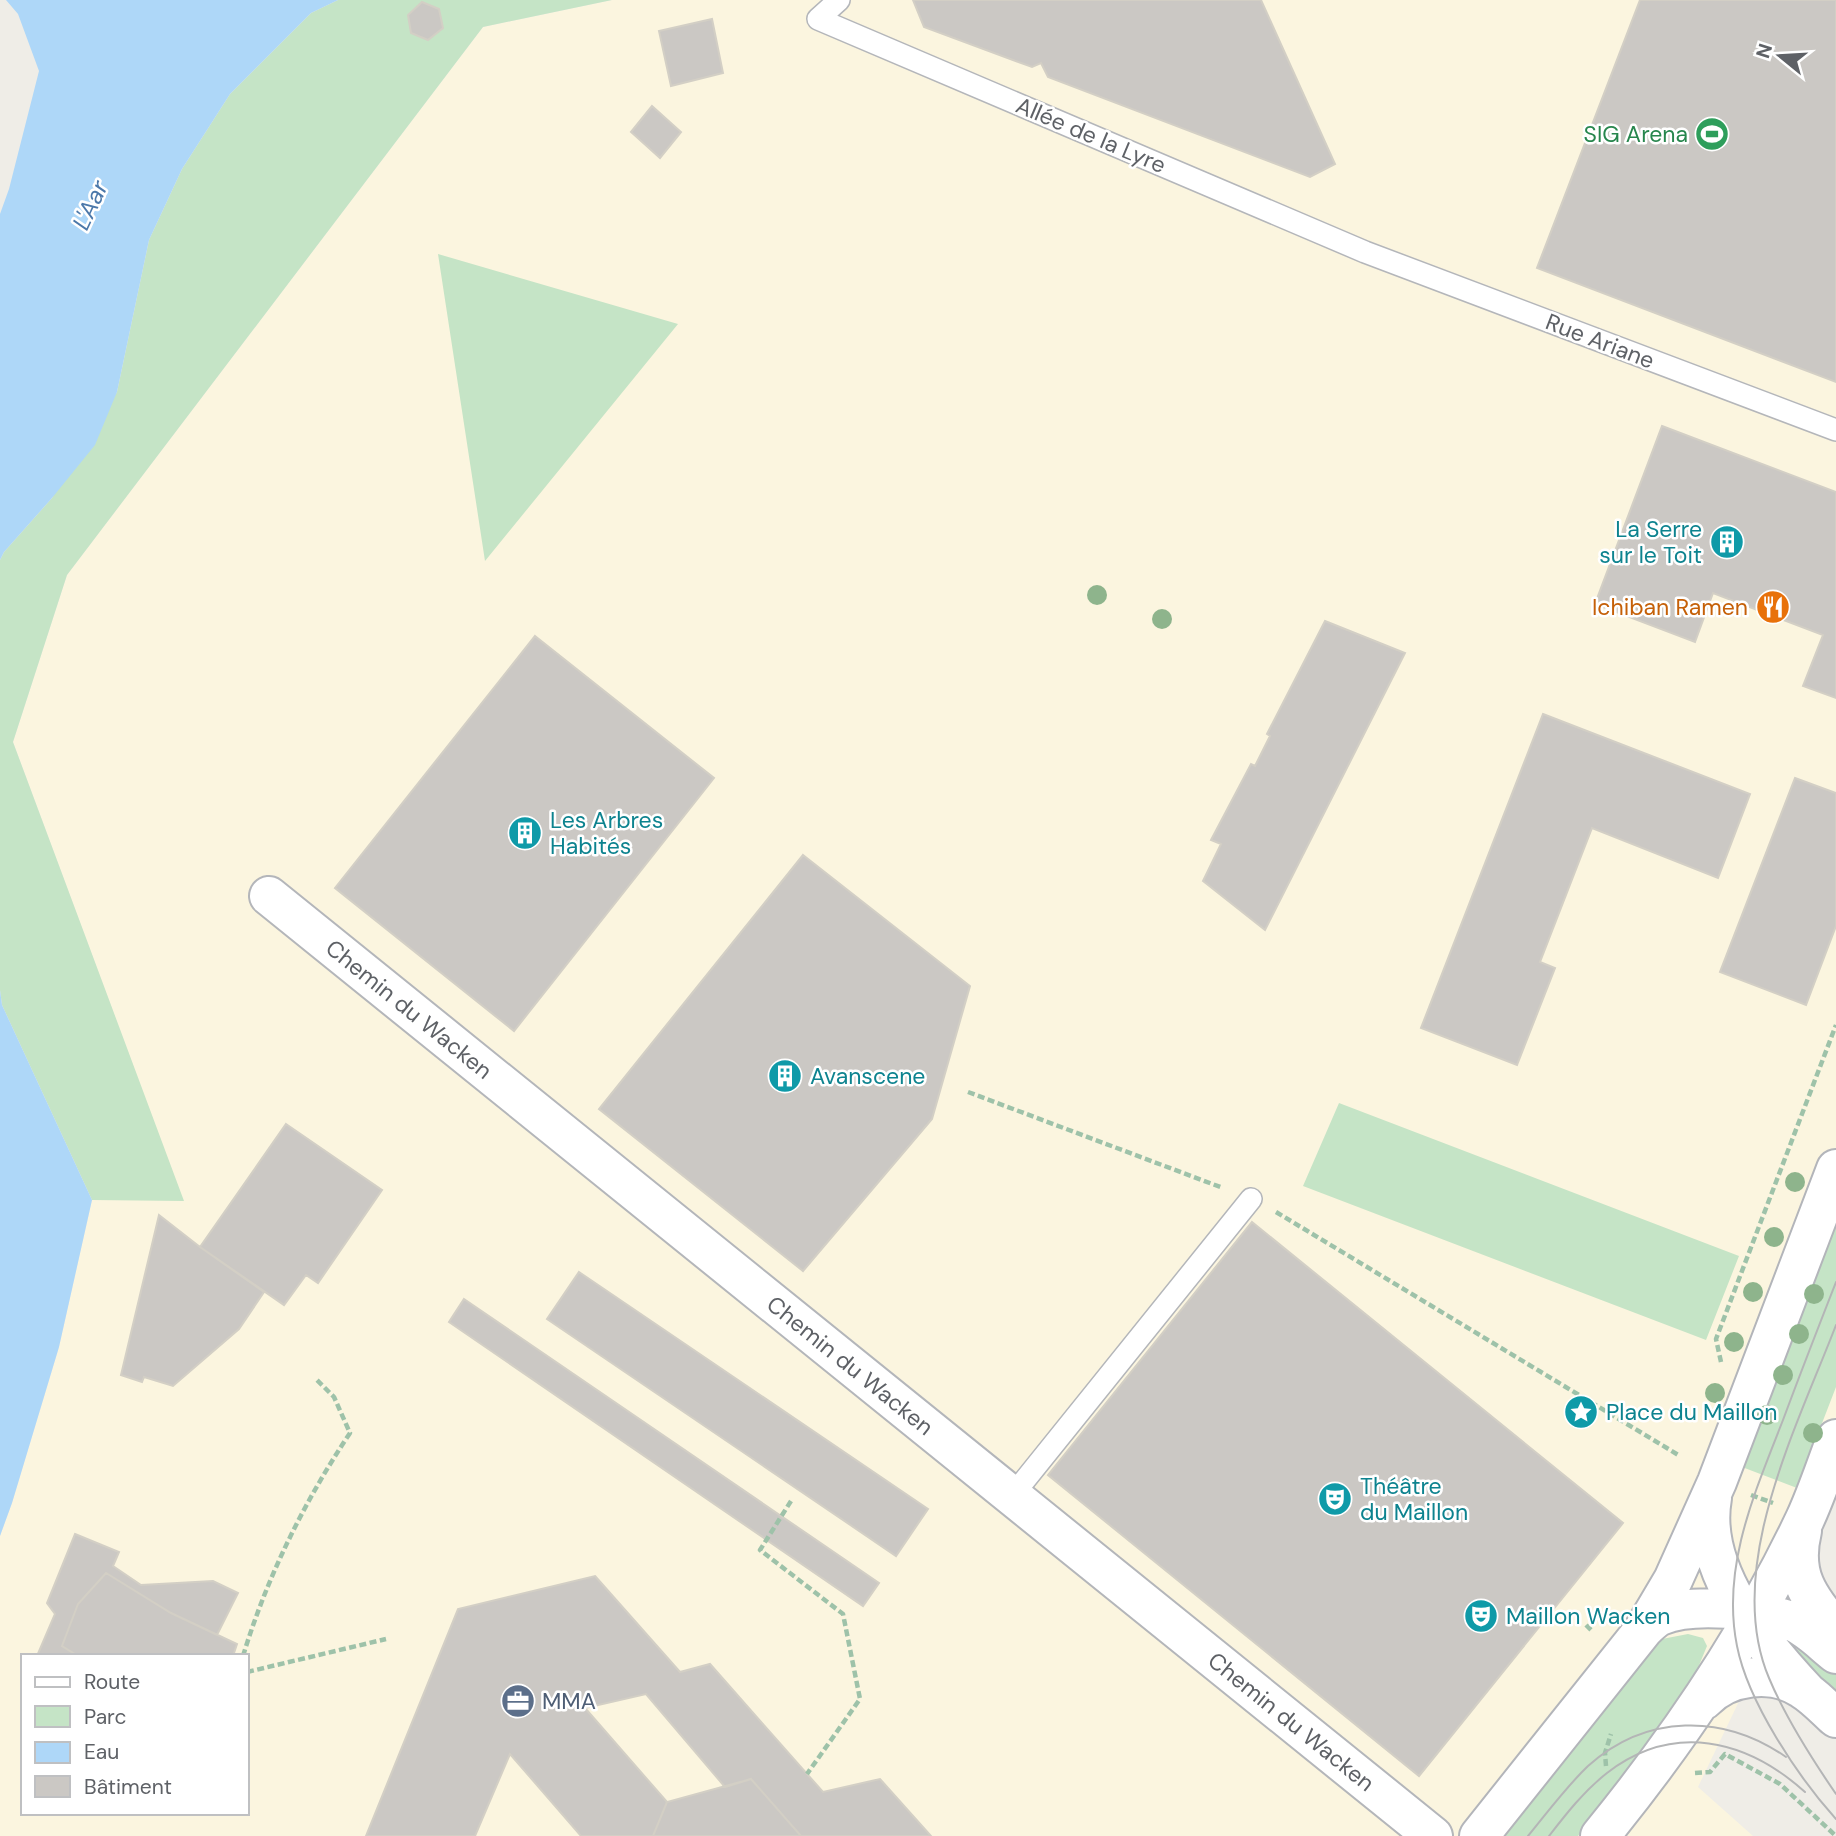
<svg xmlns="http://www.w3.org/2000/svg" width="1836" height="1836" font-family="'DM Sans',sans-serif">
	<rect width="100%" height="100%" fill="#efede7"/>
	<!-- commercial -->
	<path fill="#fbf5df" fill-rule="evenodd" d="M612,0H1836V1490L1819,1534L1698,1787L1753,1836H0V1536L12,1503L59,1347L92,1200H183L13,742L67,575L483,27ZM23,1656H247V1813H23Z"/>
	<!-- green -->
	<path fill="#c5e4c6" d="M338,0H612L483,27L67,575L13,742L184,1201L92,1200L2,1005L0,990V560L4,552L52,498L117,392L149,240L182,169L230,94L311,13Z
		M438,254L678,324L485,561Z
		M1339,1103L1739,1256L1706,1340L1303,1186Z
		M1836,1220V1387L1797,1488L1742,1467Z
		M1688,1634L1703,1638L1707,1646L1695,1675L1647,1750L1578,1836H1500L1655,1645L1662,1639Z
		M1804,1641L1836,1671V1692L1794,1653Z"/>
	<!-- water -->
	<path fill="#aed7f8" d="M6,0H338L311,13L230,94L182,169L149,240L117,392L95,445L52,498L4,552L0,560V214L9,189L39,71L18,14Z
		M0,990L2,1005L92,1200L59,1347L12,1503L0,1536Z"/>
	<!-- building -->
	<path fill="#cbc8c4" stroke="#d3cfc5" stroke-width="2" d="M913,0H1261L1335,164L1310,177L1048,77L1041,63L1032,67L924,27Z
		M1640,0H1836V382L1537,268Z
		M422,2L439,9L443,28L428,40L411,33L408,15Z
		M712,19L723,73L671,86L659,31Z
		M652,106L681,132L660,158L631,132Z
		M1662,426L1836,492V698L1803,686L1823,635L1713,593L1695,642L1595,604Z
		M1325,621L1405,653L1265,930L1203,881L1221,844L1211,840L1251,764L1255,766L1270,736L1267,734Z
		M535,636L714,778L514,1031L335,888Z
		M1543,714L1750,794L1718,878L1592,828L1540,962L1555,968L1517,1065L1421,1028Z
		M1795,778L1836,793V926L1806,1005L1720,972Z
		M803,855L970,986L932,1119L803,1271L599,1109Z
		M286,1124L382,1190L318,1283L306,1275L284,1305L200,1247Z
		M159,1215L200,1247L264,1292L239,1329L173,1386L144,1377L142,1382L121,1375Z
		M1252,1222L1623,1523L1419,1776L1048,1475Z
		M579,1272L928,1509L896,1556L547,1319Z
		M464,1299L879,1583L863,1606L449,1322Z
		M75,1534L119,1552L113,1566L141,1585L213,1581L238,1593L217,1635L171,1613L106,1573L78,1604L62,1646L78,1656H37L55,1614L47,1603Z
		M106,1573L171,1613L237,1644L233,1656H78L62,1646L78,1604Z
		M595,1576L680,1672L710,1664L823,1792L880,1779L931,1836H801L751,1779L725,1787L646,1694L585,1708L667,1802L653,1836H581L510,1754L475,1836H366L458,1609Z
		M751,1779L801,1836H653L667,1802Z"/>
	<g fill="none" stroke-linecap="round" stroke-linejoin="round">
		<!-- lane casing -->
		<g stroke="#b4b6ba" stroke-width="24">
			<path id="lane" d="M839,0L818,19L1365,252L1836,430
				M1012,1496L1251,1199"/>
		</g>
		<!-- street casing -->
		<g stroke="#b4b6ba" stroke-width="42">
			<g id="street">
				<path id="s1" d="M269,896L1433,1836"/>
			</g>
		</g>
		<!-- secondary casing -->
		<g stroke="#b3b5ba" stroke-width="42">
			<path id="secondary" d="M1712,1498C1699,1571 1762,1644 1808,1693
				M1802,1531C1791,1576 1809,1597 1836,1630
				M1644,1629C1649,1624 1654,1619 1660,1616C1692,1602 1762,1609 1793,1622C1809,1629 1822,1643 1836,1654
				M1704,1700C1728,1675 1772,1669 1802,1689C1814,1696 1825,1708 1836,1718
				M1479,1836L1644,1629L1673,1580L1717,1482L1836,1169
				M1600,1836C1680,1738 1751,1633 1805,1519C1817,1493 1826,1465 1836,1439"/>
		</g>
		<!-- path -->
		<path stroke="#9ec2a9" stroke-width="4.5" stroke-dasharray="7 3.5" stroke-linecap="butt" d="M968,1092L1223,1188
			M1276,1212L1680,1456
			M1721,1362L1716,1339L1836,1025
			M1751,1495L1773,1503
			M791,1501L760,1550L843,1614L860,1699L807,1774
			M1586,1625L1593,1632
			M243,1656C267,1577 304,1502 350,1433L334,1397L315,1378
			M247,1672L386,1639
			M1606,1766L1605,1753L1611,1734
			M1695,1773L1710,1772L1725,1754L1780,1784L1836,1836"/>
		<!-- lane -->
		<use href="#lane" stroke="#fff" stroke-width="21"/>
		<!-- street -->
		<use href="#street" stroke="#fff" stroke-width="38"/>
		<!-- secondary -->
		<use href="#secondary" stroke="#fff" stroke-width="38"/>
		<!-- tram -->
		<path stroke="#b4b5b6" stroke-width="2" d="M1836,1282C1818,1328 1800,1374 1783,1420C1755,1492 1721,1567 1737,1646C1748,1702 1798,1777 1836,1819
			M1836,1325C1797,1427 1723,1569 1769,1678C1784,1714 1814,1762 1836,1794
			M1528,1836C1547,1813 1566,1787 1588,1766C1646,1714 1723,1713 1786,1757
			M1549,1836C1566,1814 1584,1791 1607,1773C1673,1722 1746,1739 1805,1792"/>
	</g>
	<!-- trees -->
	<g fill="#8eb48c">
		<circle cx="1097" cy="595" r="10"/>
		<circle cx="1162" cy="619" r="10"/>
		<circle cx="1795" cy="1182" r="10"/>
		<circle cx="1774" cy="1237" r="10"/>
		<circle cx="1753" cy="1292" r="10"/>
		<circle cx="1814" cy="1294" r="10"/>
		<circle cx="1799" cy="1334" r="10"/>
		<circle cx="1734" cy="1342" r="10"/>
		<circle cx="1783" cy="1375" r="10"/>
		<circle cx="1715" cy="1393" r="10"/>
		<circle cx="1767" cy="1415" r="10"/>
		<circle cx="1813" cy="1433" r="10"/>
	</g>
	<!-- icons -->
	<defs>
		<g id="stadium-disc" transform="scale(1.75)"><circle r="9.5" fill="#2e9e5b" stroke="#fff"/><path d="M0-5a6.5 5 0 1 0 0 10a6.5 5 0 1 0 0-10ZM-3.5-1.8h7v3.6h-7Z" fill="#fff"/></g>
		<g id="building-disc" transform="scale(1.75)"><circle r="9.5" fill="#0f9aa8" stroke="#fff"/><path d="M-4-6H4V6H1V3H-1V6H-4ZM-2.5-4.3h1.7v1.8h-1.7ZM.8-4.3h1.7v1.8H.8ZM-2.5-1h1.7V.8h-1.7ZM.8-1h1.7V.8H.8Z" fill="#fff"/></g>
		<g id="restaurant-disc" transform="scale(1.75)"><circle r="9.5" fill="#e8710a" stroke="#fff"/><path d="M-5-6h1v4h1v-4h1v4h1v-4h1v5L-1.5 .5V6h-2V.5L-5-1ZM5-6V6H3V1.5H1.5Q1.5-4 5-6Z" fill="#fff"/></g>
		<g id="sight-disc" transform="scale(1.75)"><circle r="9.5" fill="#0f9aa8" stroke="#fff"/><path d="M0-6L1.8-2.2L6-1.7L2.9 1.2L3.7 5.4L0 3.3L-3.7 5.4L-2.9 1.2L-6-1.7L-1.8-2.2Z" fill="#fff"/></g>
		<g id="theatre-disc" transform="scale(1.75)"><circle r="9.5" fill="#0f9aa8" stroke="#fff"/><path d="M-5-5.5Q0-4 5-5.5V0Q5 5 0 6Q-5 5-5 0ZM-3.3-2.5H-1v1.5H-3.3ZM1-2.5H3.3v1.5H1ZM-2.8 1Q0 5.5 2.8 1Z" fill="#fff"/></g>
		<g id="office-disc" transform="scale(1.75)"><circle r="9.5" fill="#5c6f8a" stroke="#fff"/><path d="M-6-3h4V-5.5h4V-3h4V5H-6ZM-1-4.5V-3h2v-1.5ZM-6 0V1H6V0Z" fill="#fff"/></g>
	</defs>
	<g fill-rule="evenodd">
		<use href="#stadium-disc" x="1712" y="134"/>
		<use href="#building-disc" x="1727" y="542"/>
		<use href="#restaurant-disc" x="1773" y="607"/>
		<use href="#building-disc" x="525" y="833"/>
		<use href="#building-disc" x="785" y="1076"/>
		<use href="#sight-disc" x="1581" y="1412"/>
		<use href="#theatre-disc" x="1335" y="1499"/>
		<use href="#theatre-disc" x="1481" y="1616"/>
		<use href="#office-disc" x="518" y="1701"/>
	</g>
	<g text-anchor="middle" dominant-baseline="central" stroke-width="5" stroke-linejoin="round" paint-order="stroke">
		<!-- leisure labels -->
		<g font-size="23" fill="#27864d" stroke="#fff" text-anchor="end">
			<text x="1688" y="134">SIG Arena</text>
		</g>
		<!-- street labels -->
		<g font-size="23" fill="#5e6166" stroke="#fff">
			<text transform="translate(1091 135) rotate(23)">Allée de la Lyre</text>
			<text transform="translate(1600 341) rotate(21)">Rue Ariane</text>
			<text stroke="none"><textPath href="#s1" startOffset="180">Chemin du Wacken</textPath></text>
			<text stroke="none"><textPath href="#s1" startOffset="747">Chemin du Wacken</textPath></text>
			<text stroke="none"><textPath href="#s1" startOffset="1314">Chemin du Wacken</textPath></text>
		</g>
		<!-- culture labels -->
		<g font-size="23" fill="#0d838f" stroke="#fff" text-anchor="start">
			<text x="1702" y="529" text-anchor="end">La Serre<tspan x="1702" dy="26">sur le Toit</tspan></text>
			<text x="550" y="820">Les Arbres<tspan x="550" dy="26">Habités</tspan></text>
			<text x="810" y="1076">Avanscene</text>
			<text x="1606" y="1412">Place du Maillon</text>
			<text x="1360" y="1486">Théâtre<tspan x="1360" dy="26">du Maillon</tspan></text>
			<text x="1506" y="1616">Maillon Wacken</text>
		</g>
		<!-- food labels -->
		<g font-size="23" fill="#c56008" stroke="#fff" text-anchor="end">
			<text x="1748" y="607">Ichiban Ramen</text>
		</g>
		<!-- service labels -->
		<g font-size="23" fill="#4e5e75" stroke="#fff" text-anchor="start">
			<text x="542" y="1701">MMA</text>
		</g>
		<!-- water labels -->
		<g font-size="24" font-style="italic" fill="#4b78aa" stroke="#fff">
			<text transform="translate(90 205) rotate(-65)">L'Aar</text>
		</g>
	</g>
	<!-- legend -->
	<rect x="21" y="1654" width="228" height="161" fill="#ffffff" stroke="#bfc0c2" stroke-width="2"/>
	<rect x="35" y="1677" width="35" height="10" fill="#ffffff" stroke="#bfc0c2" stroke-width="2"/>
	<text x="84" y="1689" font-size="21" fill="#5e6166">Route</text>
	<rect x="35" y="1706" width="35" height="21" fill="#c5e4c6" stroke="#bfc0c2" stroke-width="2"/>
	<text x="84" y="1724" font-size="21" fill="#5e6166">Parc</text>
	<rect x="35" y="1742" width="35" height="21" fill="#aed7f8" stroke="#bfc0c2" stroke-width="2"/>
	<text x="84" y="1759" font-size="21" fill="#5e6166">Eau</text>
	<rect x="35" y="1776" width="35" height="21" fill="#cbc8c4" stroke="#bfc0c2" stroke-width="2"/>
	<text x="84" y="1794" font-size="21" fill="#5e6166">Bâtiment</text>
	<!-- north arrow -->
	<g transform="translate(1780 56) rotate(288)" stroke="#ffffff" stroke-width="5" paint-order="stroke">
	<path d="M0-5L12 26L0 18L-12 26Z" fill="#5e6166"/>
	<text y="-10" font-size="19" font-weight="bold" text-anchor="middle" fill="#5e6166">N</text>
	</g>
</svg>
